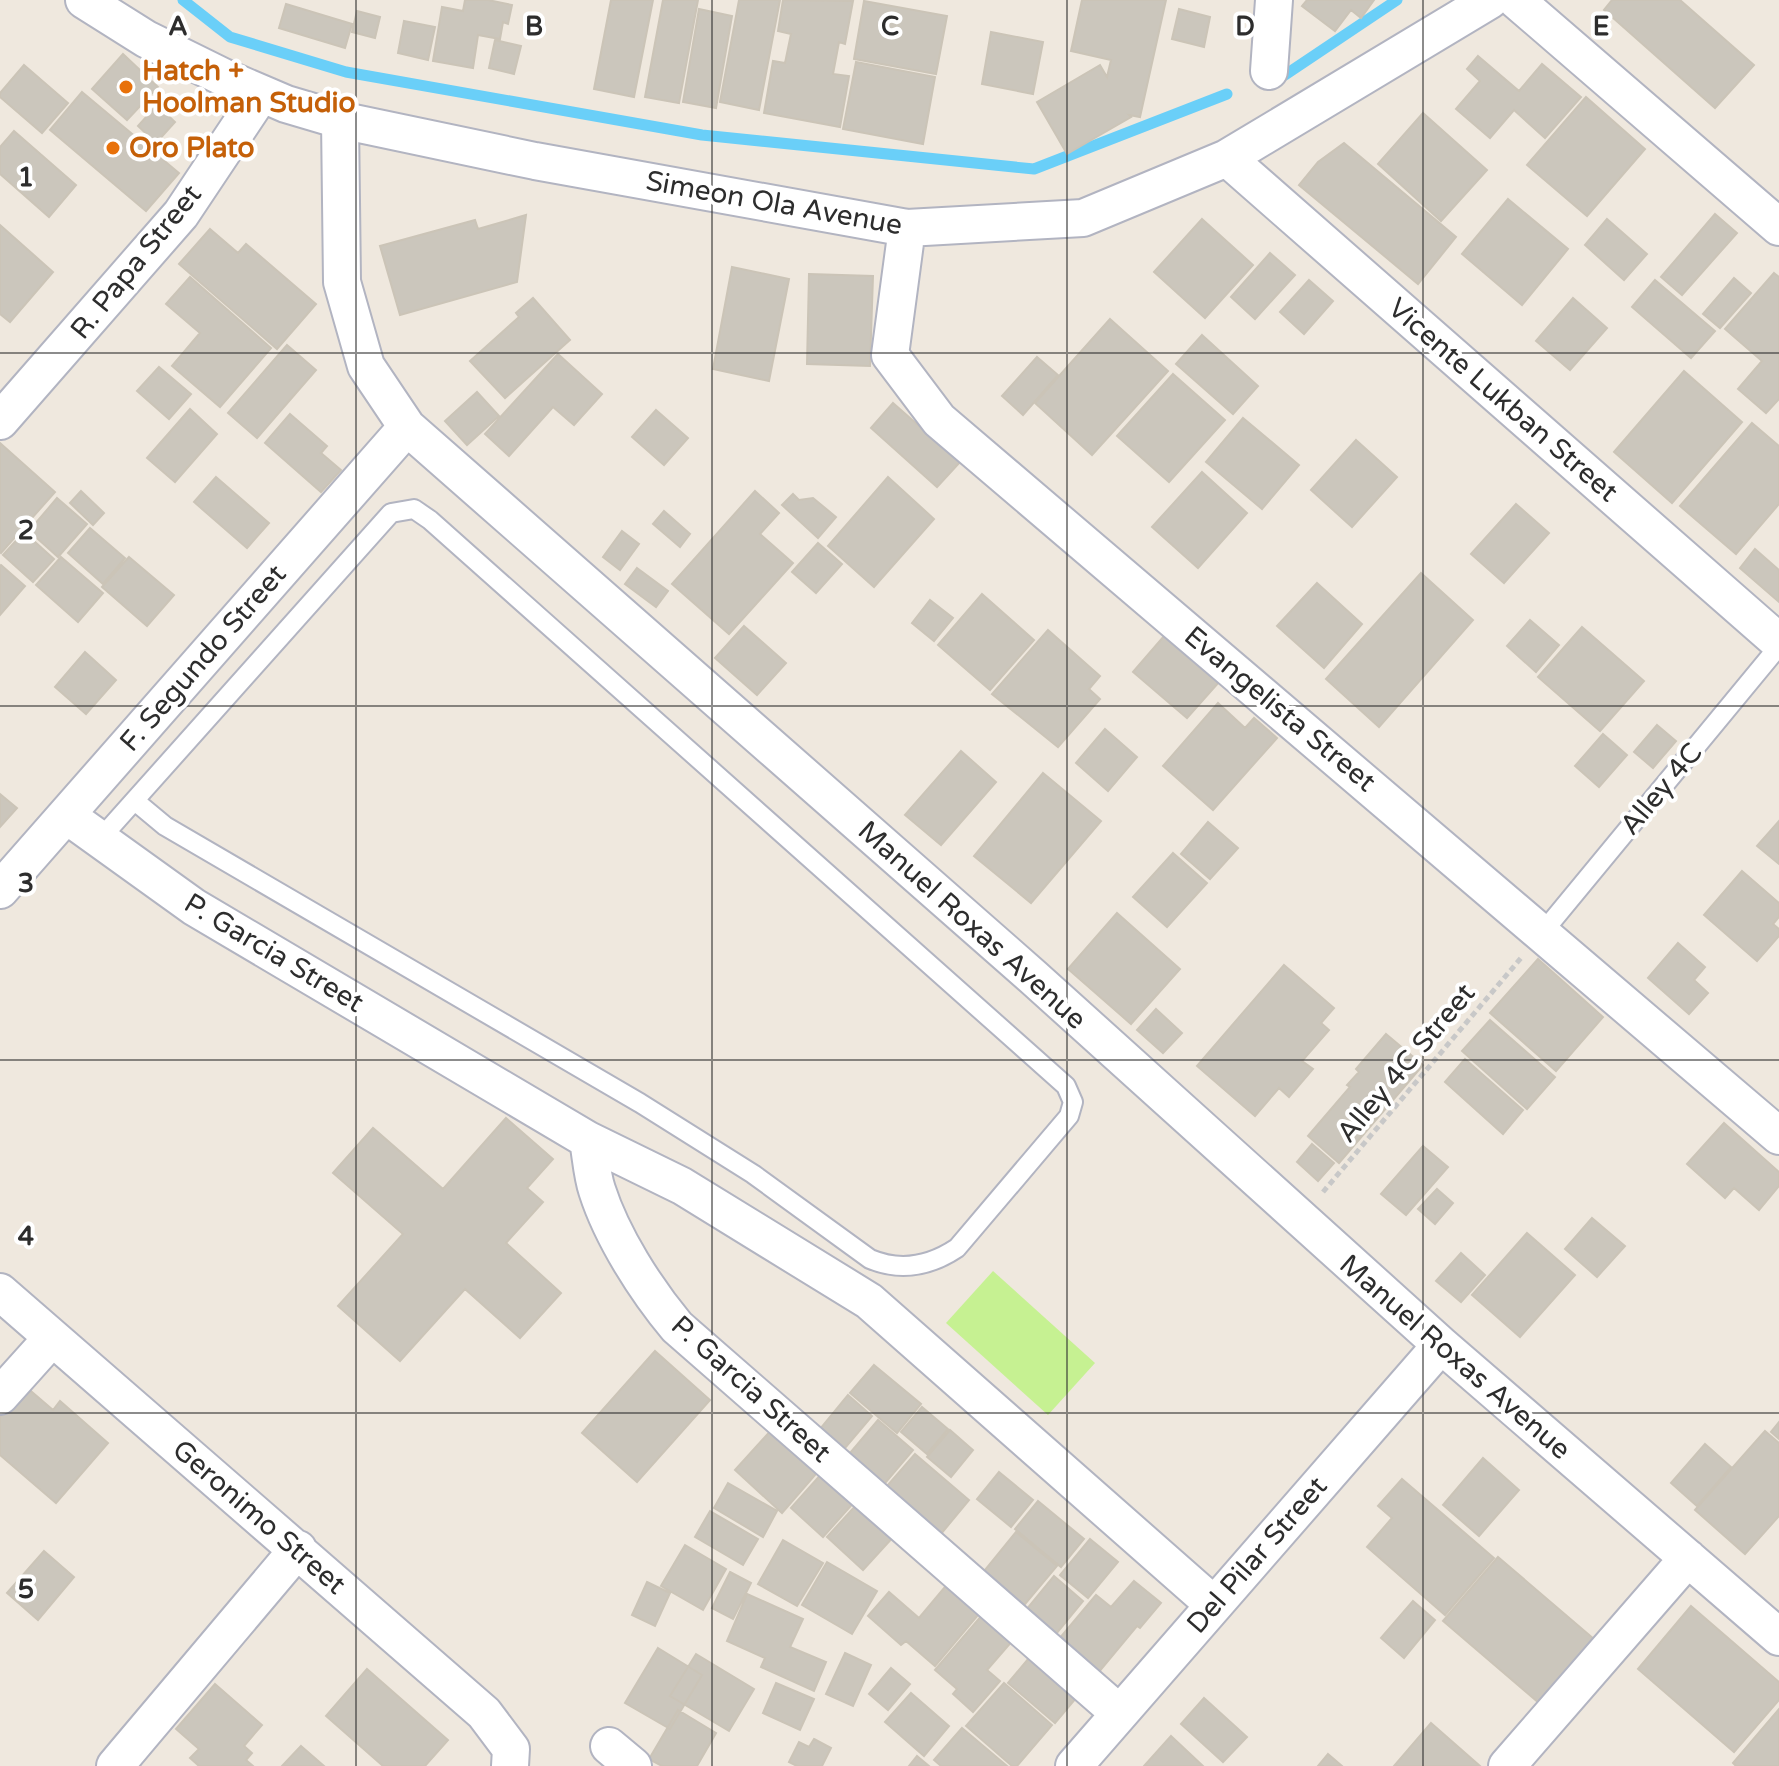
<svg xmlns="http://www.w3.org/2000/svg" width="1779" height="1766" font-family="'Varela Round',sans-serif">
	<rect width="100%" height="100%" fill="#efe8de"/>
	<!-- pitch -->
	<path fill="#c6f192" d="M993,1271L1095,1363L1048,1415L946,1323Z"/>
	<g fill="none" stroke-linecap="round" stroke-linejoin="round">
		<!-- stream -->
		<path stroke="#6acff8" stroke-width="11" d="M183,0L230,37L346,72L702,135L1034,169L1227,94
			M1285,75L1397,0"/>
	</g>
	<!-- building -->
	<path fill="#cbc6bc" stroke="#cbc4b7" stroke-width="2" d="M465,0H488L512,5L508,24L503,22L500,39L478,35L473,68L433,61L442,7L463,11Z
		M611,0H653L634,97L594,89Z
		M663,0H698L679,103L645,97Z
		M739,0H780L759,110L720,102Z
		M783,0L853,1L845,44L839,42L833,74L849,76L840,127L764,113L773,61L785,63L791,34L778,31Z
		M1082,0H1166L1140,117L1129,115L1131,117L1067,154L1037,102L1100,65L1107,77L1111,60L1071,51Z
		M1307,0H1374L1361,18L1351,10L1335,31L1302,6Z
		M1612,0H1680L1754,65L1715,108L1604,10Z
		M864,1L947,16L936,74L854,59Z
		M286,4L352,24L345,48L279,28Z
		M699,9L732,16L716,108L683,102Z
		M1179,9L1210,17L1204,47L1172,39Z
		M357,11L380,17L375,38L352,32Z
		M404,21L435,27L428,60L398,53Z
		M991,32L1043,42L1033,94L982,84Z
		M495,40L521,46L514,74L489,68Z
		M123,54L158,87L127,120L92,89Z
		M1478,56L1519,91L1542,64L1581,97L1545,138L1514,110L1490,138L1456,109L1480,81L1467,69Z
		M856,62L935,77L923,144L843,129Z
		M24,65L68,103L42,133L0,97V93Z
		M82,92L179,173L146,211L50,130Z
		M1586,97L1645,149L1587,216L1527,165Z
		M157,105L175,122L156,143L138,126Z
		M1423,113L1487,170L1441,221L1378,164Z
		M14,131L76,185L49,217L0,174V147Z
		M1344,143L1456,237L1418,284L1299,185L1318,162Z
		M1508,199L1568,249L1522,305L1462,254Z
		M1715,214L1737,233L1682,295L1661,277Z
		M526,215L517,282L400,315L380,246L475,220L478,229Z
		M1202,219L1253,265L1205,318L1154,272Z
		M1607,219L1647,254L1624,280L1585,245Z
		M0,225L53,272L10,322L0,314Z
		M210,229L238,253L246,244L316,304L277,349L179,264Z
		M1270,253L1295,275L1255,319L1231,297Z
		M732,267L789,279L769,381L713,369Z
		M1774,273L1779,277V399L1766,413L1738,389L1762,361L1725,329Z
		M809,274L873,276L870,366L807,364Z
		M190,277L271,348L220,407L172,366L200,333L166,304Z
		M1734,278L1751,293L1720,328L1703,314Z
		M1309,280L1333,301L1304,334L1280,312Z
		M1655,280L1715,331L1691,358L1632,307Z
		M533,298L570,340L505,398L470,361L519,317L516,313Z
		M1573,298L1607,328L1570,370L1536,341Z
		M1110,319L1168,371L1092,455L1035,403Z
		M1202,335L1258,386L1233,414L1176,364Z
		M287,345L316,370L257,438L228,413Z
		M558,354L602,394L574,425L553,407L509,456L485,434Z
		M1037,357L1058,375L1023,415L1002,396Z
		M159,367L191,394L169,419L137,391Z
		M1684,371L1742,422L1672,503L1614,452Z
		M1173,374L1225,420L1169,482L1117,436Z
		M477,392L499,416L467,445L445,421Z
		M893,403L960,462L937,487L871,428Z
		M190,409L217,434L175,482L147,458Z
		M656,410L688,438L664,465L632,437Z
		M290,414L327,446L321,453L341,470L321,492L265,443Z
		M1243,418L1299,465L1262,509L1206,462Z
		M1752,423L1779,446V504L1736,554L1680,506Z
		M1356,440L1397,477L1352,527L1311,490Z
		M0,443L55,492L1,553L0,552Z
		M1202,472L1247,513L1198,568L1152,527Z
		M216,477L269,523L247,548L194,502Z
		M888,477L934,519L874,587L828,546Z
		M81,491L104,513L93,525L70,503Z
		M755,491L779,513L760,534L793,563L729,634L672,584Z
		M793,494L799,500L813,498L836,517L818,538L782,505Z
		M57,498L87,524L58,557L29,531Z
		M1516,504L1549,533L1504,583L1471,554Z
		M664,511L690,534L680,547L653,524Z
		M90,528L125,558L103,584L68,553Z
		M622,531L639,544L620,570L603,557Z
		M24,532L54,559L33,582L3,555Z
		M818,543L842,564L816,593L792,572Z
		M1755,549L1779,570V602L1740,568Z
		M61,557L103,593L78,622L36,585Z
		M129,557L174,595L147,626L102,587Z
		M1,565L25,586L0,615V566Z
		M637,568L668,591L656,607L625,584Z
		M1421,573L1473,620L1379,727L1326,679Z
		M1317,583L1362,624L1324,668L1277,626Z
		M982,594L1034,640L990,690L938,645Z
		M930,600L953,618L934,641L912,623Z
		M1530,620L1559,645L1536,672L1507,646Z
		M744,626L786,663L757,695L715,658Z
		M1582,627L1644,681L1600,731L1538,677Z
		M1048,630L1100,676L1089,689L1100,699L1058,747L992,694Z
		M1165,635L1219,682L1187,718L1133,672Z
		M85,652L116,680L86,714L55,687Z
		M1218,703L1245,728L1254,718L1277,738L1213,810L1163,766Z
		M1657,725L1676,741L1653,768L1634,752Z
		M1105,729L1137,757L1108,791L1076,763Z
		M1603,734L1627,755L1599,787L1575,766Z
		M961,751L996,782L941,845L905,815Z
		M1043,773L1101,821L1031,903L974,856Z
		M0,794L17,808L0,827Z
		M1779,821V864L1757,846Z
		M1208,822L1238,848L1210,879L1181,854Z
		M1173,853L1207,883L1167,927L1133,897Z
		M1742,871L1779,903V917L1773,924L1779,929V936L1757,961L1704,915Z
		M1117,913L1180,969L1131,1024L1068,969Z
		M1678,943L1705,967L1694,980L1708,993L1689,1014L1648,978Z
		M1538,959L1603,1017L1556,1071L1490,1013Z
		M1284,965L1334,1008L1321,1023L1329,1030L1302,1061L1313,1069L1289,1097L1279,1088L1255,1116L1197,1066Z
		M1156,1009L1182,1033L1163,1053L1137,1030Z
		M1490,1020L1555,1077L1527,1109L1462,1051Z
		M1386,1034L1423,1065L1339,1163L1308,1136L1350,1087L1347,1085L1359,1072L1356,1069Z
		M1465,1059L1523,1110L1503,1134L1445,1082Z
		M506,1118L553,1159L527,1188L543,1202L506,1243L561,1293L520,1338L465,1289L400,1361L338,1306L403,1234L333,1173L373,1128L443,1189Z
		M1724,1123L1779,1172V1186L1759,1210L1734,1188L1725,1198L1687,1164Z
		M1312,1144L1334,1163L1318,1181L1297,1162Z
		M1423,1146L1448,1167L1406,1215L1381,1194Z
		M1437,1189L1453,1203L1435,1224L1418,1209Z
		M1592,1218L1625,1246L1597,1277L1565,1249Z
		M1527,1233L1575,1275L1520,1337L1472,1295Z
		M1461,1253L1485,1275L1461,1302L1436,1281Z
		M655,1351L710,1400L637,1482L582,1433Z
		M874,1365L921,1404L897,1433L850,1393Z
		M25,1386L53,1410L60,1401L108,1443L56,1503L0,1455V1416Z
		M848,1395L872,1416L839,1455L815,1435Z
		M922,1407L948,1429L927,1454L901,1432Z
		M878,1420L913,1450L880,1489L845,1459Z
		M1779,1422V1439L1771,1432Z
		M775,1426L821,1468L782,1513L735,1470Z
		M950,1430L973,1450L951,1477L927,1457Z
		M1765,1431L1779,1443V1516L1745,1554L1695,1510Z
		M1705,1444L1731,1467L1697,1506L1671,1483Z
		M915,1454L969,1500L936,1540L881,1493Z
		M1483,1458L1519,1490L1479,1536L1443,1505Z
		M824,1471L856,1500L823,1537L791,1508Z
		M999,1472L1033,1500L1011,1527L977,1499Z
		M1402,1479L1494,1558L1445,1615L1367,1547L1392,1518L1378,1506Z
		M728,1483L777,1511L763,1537L714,1508Z
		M1038,1501L1084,1539L1061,1567L1015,1529Z
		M859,1502L895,1535L863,1570L827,1537Z
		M710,1511L758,1539L743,1565L695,1537Z
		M1016,1532L1057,1566L1020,1610L980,1576Z
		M1090,1539L1118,1562L1088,1598L1060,1575Z
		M783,1540L823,1563L797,1606L758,1584Z
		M685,1545L726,1569L703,1610L661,1586Z
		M44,1551L74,1577L38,1620L7,1593Z
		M1498,1557L1601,1645L1546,1709L1443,1621Z
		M827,1562L877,1591L852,1634L802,1605Z
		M730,1572L751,1583L733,1619L712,1608Z
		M1054,1576L1083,1601L1051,1640L1021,1616Z
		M950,1581L983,1609L935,1666L906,1641L901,1645L868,1616L889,1592L919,1618Z
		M1134,1581L1161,1603L1140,1628L1137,1626L1093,1679L1054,1645L1096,1595L1111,1607Z
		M647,1582L670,1593L655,1626L632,1615Z
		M747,1594L803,1619L790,1647L826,1662L814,1691L761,1667L765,1658L727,1641Z
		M1413,1601L1435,1620L1404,1658L1381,1638Z
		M1691,1606L1779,1682V1700L1734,1752L1638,1669Z
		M983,1614L1013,1640L987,1670L1000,1681L973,1712L953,1694L957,1689L935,1670Z
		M658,1648L702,1675L670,1729L625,1703Z
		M845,1653L871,1665L853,1706L826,1694Z
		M696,1654L754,1689L729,1731L670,1696Z
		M1029,1658L1076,1698L1055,1723L1008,1683Z
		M891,1668L910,1684L888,1710L869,1694Z
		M367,1669L448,1740L425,1766H383L326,1716Z
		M776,1683L814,1699L800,1730L763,1713Z
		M1004,1683L1052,1725L1017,1766H1012L966,1726Z
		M215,1684L262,1725L244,1746L252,1753L246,1760L253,1766H199L190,1758L199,1749L176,1729Z
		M911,1693L949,1726L924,1756L885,1722Z
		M1204,1698L1247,1737L1223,1762L1181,1724Z
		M1779,1709V1766H1736L1733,1763Z
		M678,1710L716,1733L697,1766H662L649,1759Z
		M1431,1723L1480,1766H1394Z
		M962,1728L1007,1766H941L934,1760Z
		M1171,1736L1203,1766H1144Z
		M814,1739L831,1748L822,1766H797L789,1762L799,1742L809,1747Z
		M301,1746L324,1766H282Z
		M1328,1754L1342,1766H1318Z
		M917,1756L929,1766H909Z"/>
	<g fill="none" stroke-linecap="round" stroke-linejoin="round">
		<!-- service casing -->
		<g stroke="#b2b4c1" stroke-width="22">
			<path id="service" d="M100,839L391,513L414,509L430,520L1066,1086L1073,1102L1069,1116L957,1248C930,1266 901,1272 870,1259L753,1174L640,1103L165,826L135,801
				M1543,932L1779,646"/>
		</g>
		<!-- minor casing -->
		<g stroke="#b2b4c1" stroke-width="40">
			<path id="minor" d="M84,0L146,39L223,77L286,104L340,120L535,161L907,228L1083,218L1227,158L1490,0
				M1516,0L1779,227
				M1269,71L1274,0
				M340,120L342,282L366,366L407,427L1033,977L1441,1345L1779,1637
				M1227,158L1779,642
				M907,228L890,355L939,420L1779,1136
				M0,421L181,214L261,94
				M66,815L194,907L588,1140L682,1186L869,1301L1213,1604
				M0,890L407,427
				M588,1140C591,1157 592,1175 597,1190C612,1237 646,1290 677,1327L1119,1713
				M0,1292L484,1713L511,1749L510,1766
				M0,1396L52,1338
				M609,1746L633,1766
				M115,1766L298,1549
				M1074,1766L1441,1345
				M1507,1766L1688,1558"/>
		</g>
		<!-- path -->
		<path stroke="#c8c8c8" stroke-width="5" stroke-dasharray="6 4" stroke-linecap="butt" d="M1323,1192L1521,958"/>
		<!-- service -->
		<use href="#service" stroke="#fff" stroke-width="18"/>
		<!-- minor -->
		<use href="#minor" stroke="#fff" stroke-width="36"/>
	</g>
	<!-- grid -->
	<path fill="none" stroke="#2d2d2d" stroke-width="2" stroke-opacity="0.55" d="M356,0V1766M712,0V1766M1067,0V1766M1423,0V1766M0,353H1779M0,706H1779M0,1060H1779M0,1413H1779"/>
	<!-- markers -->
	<g fill="#e8710a" stroke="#fff" stroke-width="3">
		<circle cx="126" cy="87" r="8"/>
		<circle cx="113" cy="148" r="8"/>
	</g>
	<g text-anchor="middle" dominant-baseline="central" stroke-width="8" stroke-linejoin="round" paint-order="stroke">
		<!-- food labels -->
		<g font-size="28" font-weight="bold" fill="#c56008" stroke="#fff" text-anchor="start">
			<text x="142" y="71">Hatch +<tspan x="142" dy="32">Hoolman Studio</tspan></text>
			<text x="129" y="148">Oro Plato</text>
		</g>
		<!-- street labels -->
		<g font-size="28" fill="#2d2d2d" stroke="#fff">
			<text transform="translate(774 203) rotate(10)">Simeon Ola Avenue</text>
			<text transform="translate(136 262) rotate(-51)">R. Papa Street</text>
			<text transform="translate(1503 400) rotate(41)">Vicente Lukban Street</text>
			<text transform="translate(203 658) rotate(-49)">F. Segundo Street</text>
			<text transform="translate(1280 709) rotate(40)">Evangelista Street</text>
			<text transform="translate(1661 789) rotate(-50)">Alley 4C</text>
			<text transform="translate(972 925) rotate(42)">Manuel Roxas Avenue</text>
			<text transform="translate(274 953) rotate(31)">P. Garcia Street</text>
			<text transform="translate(1406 1063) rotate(-50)">Alley 4C Street</text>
			<text transform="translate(1455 1357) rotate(41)">Manuel Roxas Avenue</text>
			<text transform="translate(751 1389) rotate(42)">P. Garcia Street</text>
			<text transform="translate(259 1517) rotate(41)">Geronimo Street</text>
			<text transform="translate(1257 1555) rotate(-49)">Del Pilar Street</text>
		</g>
	</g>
	<g font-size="26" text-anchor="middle" font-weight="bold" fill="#2d2d2d" stroke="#fff" stroke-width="8" stroke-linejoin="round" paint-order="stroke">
		<text x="178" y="35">A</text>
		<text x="534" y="35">B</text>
		<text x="890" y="35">C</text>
		<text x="1245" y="35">D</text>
		<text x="1601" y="35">E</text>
		<text x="26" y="186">1</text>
		<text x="26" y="539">2</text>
		<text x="26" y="892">3</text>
		<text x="26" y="1245">4</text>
		<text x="26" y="1598">5</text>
	</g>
</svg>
